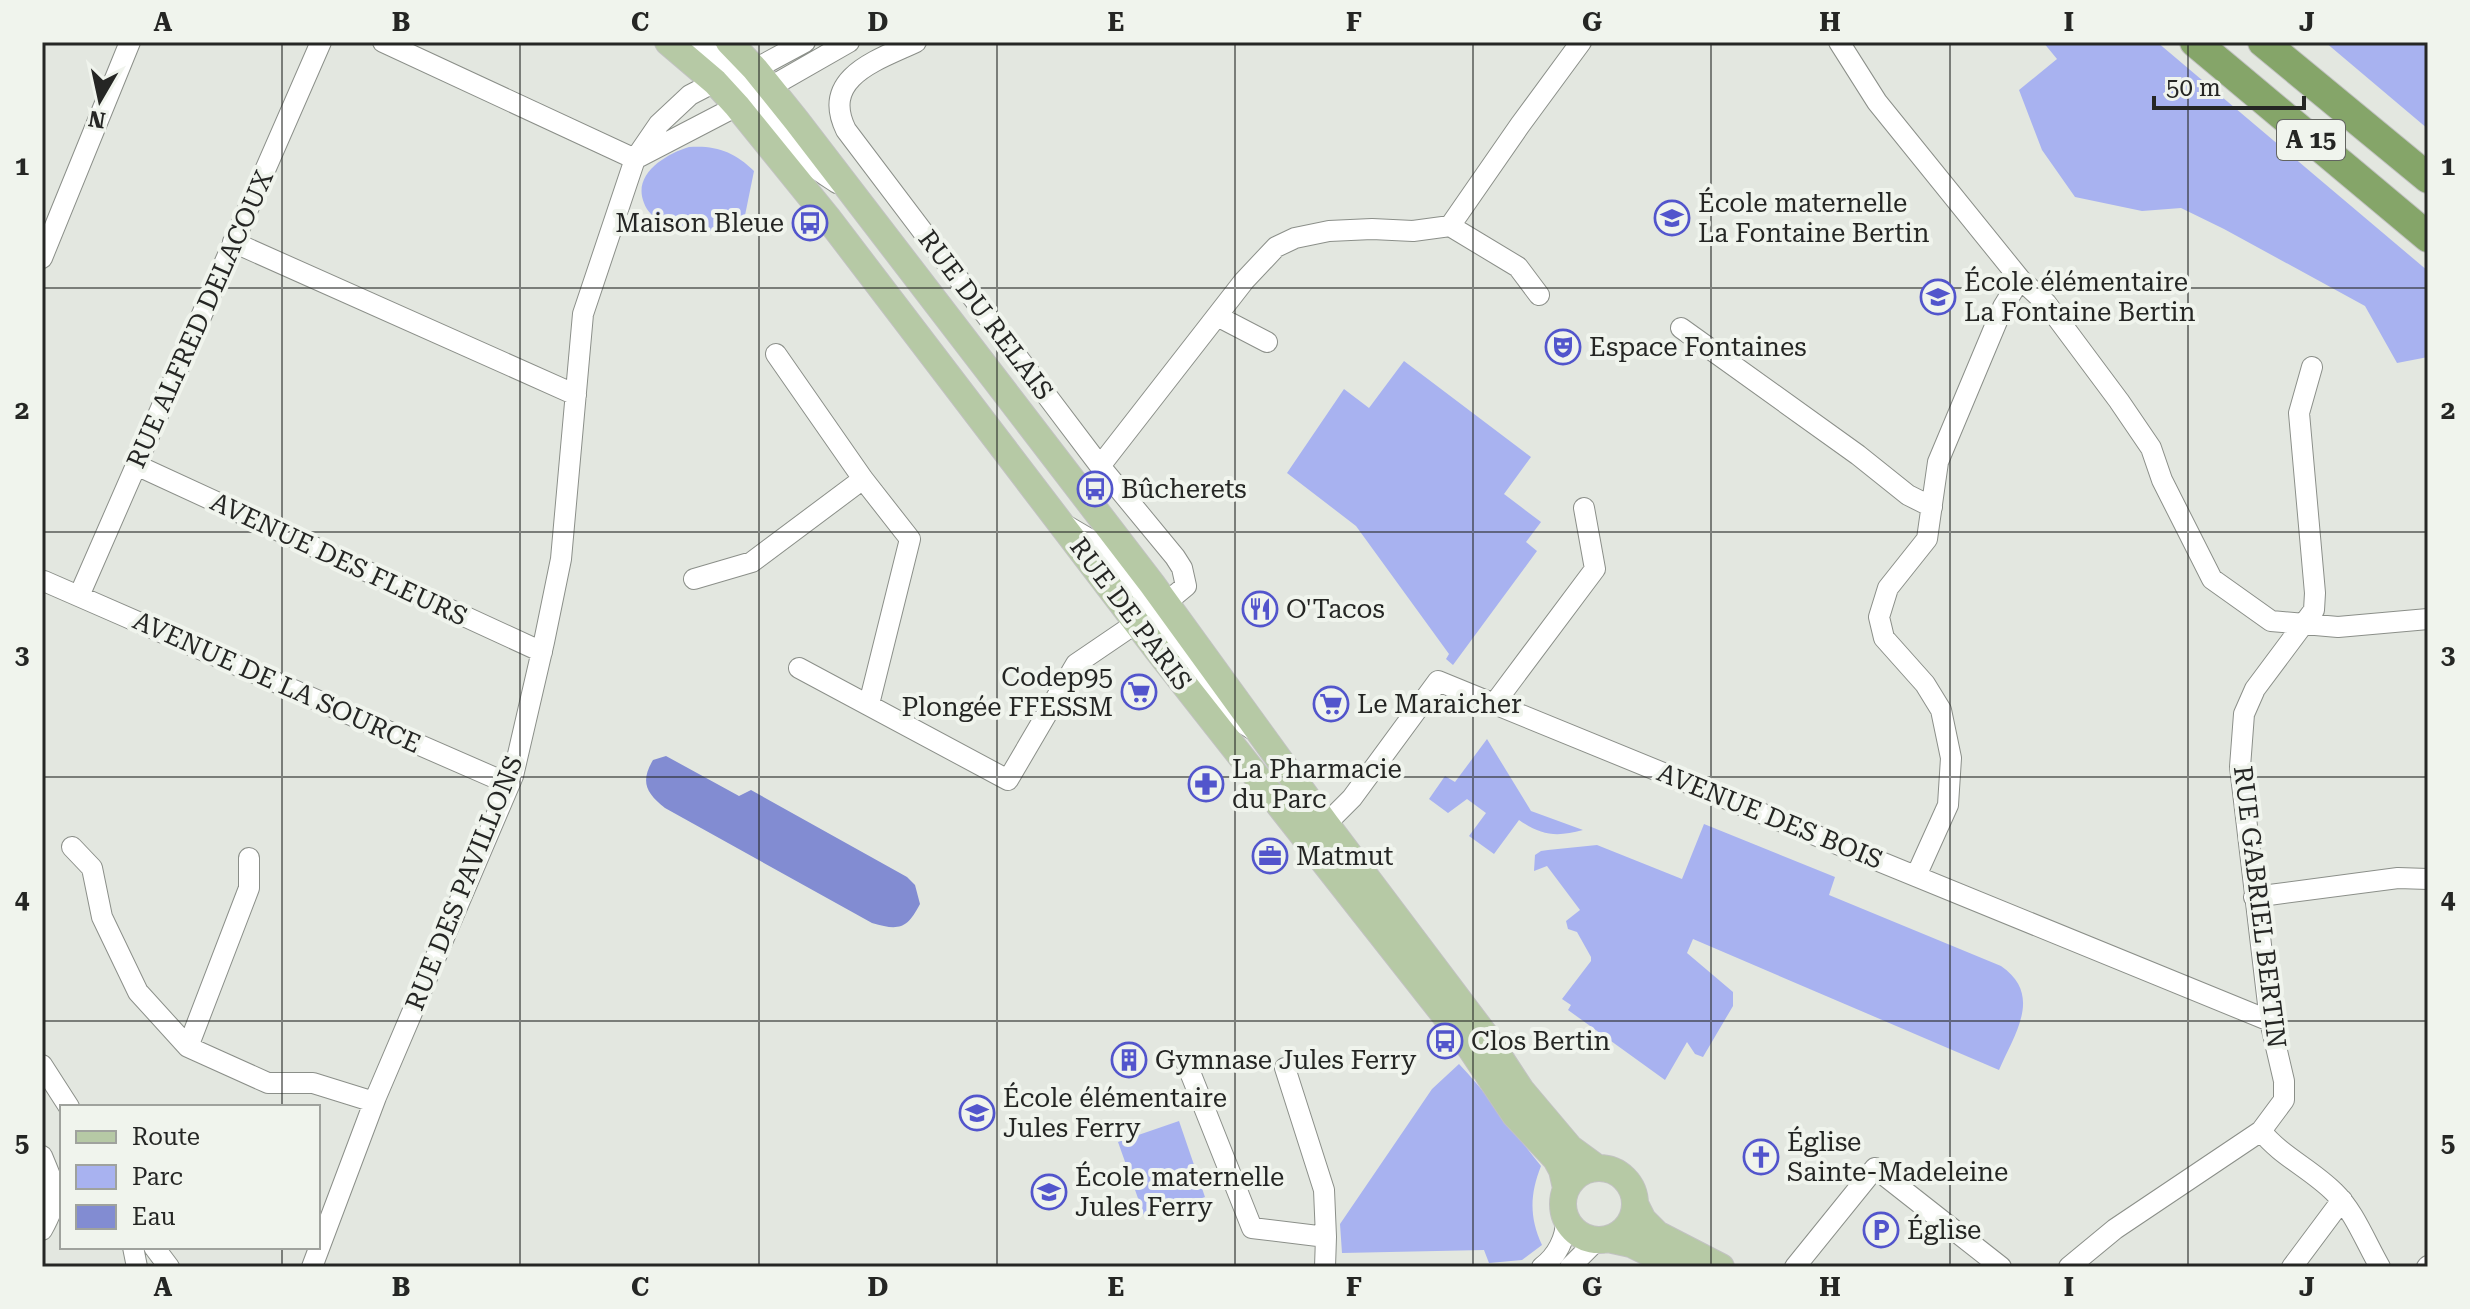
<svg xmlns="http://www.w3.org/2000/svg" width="2470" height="1309" font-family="'Roboto Serif',serif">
	<rect width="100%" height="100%" fill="#e3e7e0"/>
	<!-- green -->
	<path fill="#a8b2f0" d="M2043,42H2157L2428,271V357L2397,363L2365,306L2224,229L2181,208L2142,211L2075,197L2042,150L2019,90L2057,59Z
		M2325,42H2428V129Z
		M689,147C716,145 735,152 754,171L741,235C718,231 681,229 661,221C653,217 647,211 644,203C632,174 666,154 689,147Z
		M1404,361L1531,457L1504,494L1541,522L1526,542L1537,551L1453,665L1446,659L1449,654L1356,526L1287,473L1344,389L1369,408Z
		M1487,739L1531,811L1583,830C1557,837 1542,836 1519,820L1494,854L1469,836L1486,813L1467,799L1448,813L1429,799L1445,776L1455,782Z
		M1704,824L1835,877L1829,895L2001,966C2043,995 2015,1033 1999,1070L1693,939L1687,953L1733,992V1006L1703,1057L1695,1054L1687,1042L1665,1080L1568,1010L1571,1005L1562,999L1591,961V957L1577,932L1568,929L1566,921L1580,910L1547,866L1534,871L1535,855L1541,851L1548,850L1597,845L1682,879Z
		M1459,1064C1489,1095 1513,1132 1541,1166C1530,1194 1529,1217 1542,1245L1522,1260L1489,1263L1484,1250L1342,1253L1340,1224L1432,1089Z
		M1179,1121L1205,1197L1145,1218L1118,1142Z"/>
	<!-- water -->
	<path fill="#828cd2" d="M666,756L739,796L751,790L907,877L915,885L920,904C907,929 899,931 872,923L665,808C646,793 640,782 653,760Z"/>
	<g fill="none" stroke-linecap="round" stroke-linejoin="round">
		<!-- minor casing -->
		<g stroke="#8b8f89" stroke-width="22">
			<path id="minor" d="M383,42L635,159
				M697,42L735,75L743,77
				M1839,42L1877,102L2020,279L2046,303L2119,401L2151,448L2162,480L2212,579L2271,621L2338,627L2428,619
				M745,90C771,105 784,134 802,156C811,167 825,175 837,183
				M639,157L737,106L849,42
				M1450,226L1518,267L1539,295
				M233,242L576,395
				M42,258L130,42
				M1217,316L1267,342
				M1681,328L1858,455L1908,495L1932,507
				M776,354L863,479L910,539L869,704
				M136,465L542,652
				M1100,466L1244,281L1276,247L1295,238L1329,231L1372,229L1413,231L1450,226L1520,125L1581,42
				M1067,526L1096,543L1150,616
				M694,579L752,562L863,479
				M44,581L509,784
				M79,596L321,42
				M1154,613L1230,715L1252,729
				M799,668L1008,780L1076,664L1126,630L1139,625L1186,586L1182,568L1175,557L1100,466L846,130C820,77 878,60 916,42
				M1494,704L1595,569L1584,508
				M1326,824L1352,798L1438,681L2270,1021
				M72,847L92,868L102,917L138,992L188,1047L268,1083H313L374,1102
				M1916,876L1948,805L1951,758L1941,710L1925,684L1884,638L1879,617L1888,588L1927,539L1938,462L2003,307L2020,279
				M2254,897L2398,878L2428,879
				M188,1047L249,888V858
				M1186,1062L1252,1228L1326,1237
				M42,1065L69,1107
				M1285,1068L1324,1190L1326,1237L1325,1267
				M2261,1131C2281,1156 2311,1169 2334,1192C2354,1211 2366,1243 2380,1267
				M42,1156C56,1190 61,1196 42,1230
				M133,1247L137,1267
				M154,1247L169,1267
				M312,1267L376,1097L513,776L544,642L561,559L583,314L635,159L659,124L690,95L715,82L755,69L805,42
				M1542,1267C1557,1256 1566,1238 1566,1220
				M1570,1267L1597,1240
				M1795,1267L1875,1168L2001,1267
				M2069,1267L2115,1229L2261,1131L2284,1100V1081L2270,1021L2240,767L2244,714L2255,689L2314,610L2315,593L2299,413L2312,367
				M2292,1267L2342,1200
				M2427,1267L2428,1266"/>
		</g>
		<!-- major casing -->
		<g stroke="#c2c2c2" stroke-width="28">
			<path id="major" d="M668,42L715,82L737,106L827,217L1158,651L1469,1046L1515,1115L1556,1159L1562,1170L1566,1188
				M729,42L755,69L796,120L1152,584L1326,824L1485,1035L1521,1090L1570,1148L1596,1167
				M1563 1204a36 36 0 1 1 72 0a36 36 0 1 1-72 0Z
				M1635,1204L1643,1220L1657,1234L1721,1267
				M1608,1239L1631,1244L1678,1267"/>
		</g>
		<!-- highway casing -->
		<g stroke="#c2c2c2" stroke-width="32">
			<path id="highway" d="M2195,42L2428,237
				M2263,42L2428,178"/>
		</g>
		<!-- minor -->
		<use href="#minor" stroke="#fff" stroke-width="20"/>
		<!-- major -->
		<use href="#major" stroke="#b6c9a5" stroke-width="26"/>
		<!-- highway -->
		<use href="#highway" stroke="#85a569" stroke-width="30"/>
	</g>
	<!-- grid -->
	<path fill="none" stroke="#252624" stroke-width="2" stroke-opacity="0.55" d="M282,42V1107M520,42V1267M759,42V1267M997,42V1267M1235,42V1267M1473,42V1267M1711,42V1267M1950,42V1267M2188,42V1267M42,288H2428M42,532H2428M42,777H2428M42,1021H2428M282,1247V1267"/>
	<!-- icons -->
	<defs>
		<g id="school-ring" transform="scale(1.8)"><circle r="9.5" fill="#f0f4ed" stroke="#5255cc" stroke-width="1.5"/><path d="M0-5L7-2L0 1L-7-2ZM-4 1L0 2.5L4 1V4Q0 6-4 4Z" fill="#5255cc"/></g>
		<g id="bus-ring" transform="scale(1.8)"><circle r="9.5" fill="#f0f4ed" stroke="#5255cc" stroke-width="1.5"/><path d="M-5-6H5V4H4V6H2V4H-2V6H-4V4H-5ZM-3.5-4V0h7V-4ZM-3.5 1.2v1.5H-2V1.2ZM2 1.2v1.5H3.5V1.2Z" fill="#5255cc"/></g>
		<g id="theatre-ring" transform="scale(1.8)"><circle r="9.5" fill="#f0f4ed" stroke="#5255cc" stroke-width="1.5"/><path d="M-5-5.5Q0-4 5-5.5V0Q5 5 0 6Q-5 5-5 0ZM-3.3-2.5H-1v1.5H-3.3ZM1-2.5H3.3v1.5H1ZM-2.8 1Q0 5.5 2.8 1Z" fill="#5255cc"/></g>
		<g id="restaurant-ring" transform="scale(1.8)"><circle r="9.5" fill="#f0f4ed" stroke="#5255cc" stroke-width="1.5"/><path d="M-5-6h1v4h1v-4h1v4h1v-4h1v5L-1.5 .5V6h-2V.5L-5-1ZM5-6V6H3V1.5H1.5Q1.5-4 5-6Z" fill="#5255cc"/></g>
		<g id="supermarket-ring" transform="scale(1.8)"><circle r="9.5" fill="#f0f4ed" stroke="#5255cc" stroke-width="1.5"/><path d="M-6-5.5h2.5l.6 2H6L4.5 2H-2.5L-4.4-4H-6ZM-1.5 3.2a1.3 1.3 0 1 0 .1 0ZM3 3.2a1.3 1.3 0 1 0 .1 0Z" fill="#5255cc"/></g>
		<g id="pharmacy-ring" transform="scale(1.8)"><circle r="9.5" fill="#f0f4ed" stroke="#5255cc" stroke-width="1.5"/><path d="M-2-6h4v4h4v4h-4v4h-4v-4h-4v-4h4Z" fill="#5255cc"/></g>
		<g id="office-ring" transform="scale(1.8)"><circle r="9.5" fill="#f0f4ed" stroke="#5255cc" stroke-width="1.5"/><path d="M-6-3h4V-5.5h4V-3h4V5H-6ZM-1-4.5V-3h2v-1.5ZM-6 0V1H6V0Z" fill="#5255cc"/></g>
		<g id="building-ring" transform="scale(1.8)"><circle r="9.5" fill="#f0f4ed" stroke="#5255cc" stroke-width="1.5"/><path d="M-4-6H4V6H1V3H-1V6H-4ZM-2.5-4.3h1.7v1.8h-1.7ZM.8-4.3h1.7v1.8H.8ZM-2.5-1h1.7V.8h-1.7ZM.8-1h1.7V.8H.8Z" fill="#5255cc"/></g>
		<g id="church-ring" transform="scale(1.8)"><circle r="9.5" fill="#f0f4ed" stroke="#5255cc" stroke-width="1.5"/><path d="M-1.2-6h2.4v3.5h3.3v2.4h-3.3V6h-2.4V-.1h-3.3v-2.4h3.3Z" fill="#5255cc"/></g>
		<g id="parking-ring" transform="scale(1.8)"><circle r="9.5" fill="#f0f4ed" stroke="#5255cc" stroke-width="1.5"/><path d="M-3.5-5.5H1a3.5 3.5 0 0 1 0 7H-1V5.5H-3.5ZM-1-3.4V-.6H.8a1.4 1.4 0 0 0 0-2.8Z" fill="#5255cc"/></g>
	</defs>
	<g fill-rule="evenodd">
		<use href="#school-ring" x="1672" y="218"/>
		<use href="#bus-ring" x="810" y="223"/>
		<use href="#school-ring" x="1938" y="297"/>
		<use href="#theatre-ring" x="1563" y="347"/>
		<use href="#bus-ring" x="1095" y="489"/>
		<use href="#restaurant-ring" x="1260" y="609"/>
		<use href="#supermarket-ring" x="1139" y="692"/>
		<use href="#supermarket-ring" x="1331" y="704"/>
		<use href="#pharmacy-ring" x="1206" y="784"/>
		<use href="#office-ring" x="1270" y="856"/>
		<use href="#bus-ring" x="1445" y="1041"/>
		<use href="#building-ring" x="1129" y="1060"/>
		<use href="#school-ring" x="977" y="1113"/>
		<use href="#church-ring" x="1761" y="1157"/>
		<use href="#school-ring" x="1049" y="1192"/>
		<use href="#parking-ring" x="1881" y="1230"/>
	</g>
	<g text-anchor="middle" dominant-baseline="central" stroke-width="8" stroke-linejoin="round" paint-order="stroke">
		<!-- shield labels -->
		<rect fill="#f0f4ed" stroke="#626460" stroke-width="2" x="2277" y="120" width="68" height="40" rx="6"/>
		<g font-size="24" font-weight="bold" fill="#252624">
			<text x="2311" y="140">A 15</text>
		</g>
		<!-- poi labels -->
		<g font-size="26" fill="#252624" stroke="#f0f4ed" text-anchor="start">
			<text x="1698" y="203">École maternelle<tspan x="1698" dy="30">La Fontaine Bertin</tspan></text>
			<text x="784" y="223" text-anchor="end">Maison Bleue</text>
			<text x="1964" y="282">École élémentaire<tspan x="1964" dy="30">La Fontaine Bertin</tspan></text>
			<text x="1589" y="347">Espace Fontaines</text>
			<text x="1121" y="489">Bûcherets</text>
			<text x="1286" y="609">O'Tacos</text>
			<text x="1113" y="677" text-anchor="end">Codep95<tspan x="1113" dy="30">Plongée FFESSM</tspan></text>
			<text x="1357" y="704">Le Maraicher</text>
			<text x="1232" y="769">La Pharmacie<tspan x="1232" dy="30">du Parc</tspan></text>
			<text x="1296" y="856">Matmut</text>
			<text x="1471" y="1041">Clos Bertin</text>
			<text x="1155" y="1060">Gymnase Jules Ferry</text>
			<text x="1003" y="1098">École élémentaire<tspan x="1003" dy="30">Jules Ferry</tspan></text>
			<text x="1787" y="1142">Église<tspan x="1787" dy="30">Sainte-Madeleine</tspan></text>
			<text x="1075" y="1177">École maternelle<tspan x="1075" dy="30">Jules Ferry</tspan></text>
			<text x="1907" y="1230">Église</text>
		</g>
		<!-- street labels -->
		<g font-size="26" fill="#252624" stroke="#f0f4ed">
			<text transform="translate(986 315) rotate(53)">RUE DU RELAIS</text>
			<text transform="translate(200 319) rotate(-66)">RUE ALFRED DELACOUX</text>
			<text transform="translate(339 559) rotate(25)">AVENUE DES FLEURS</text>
			<text transform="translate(1131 614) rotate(53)">RUE DE PARIS</text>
			<text transform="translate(277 682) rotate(24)">AVENUE DE LA SOURCE</text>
			<text transform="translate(1770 816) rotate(22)">AVENUE DES BOIS</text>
			<text transform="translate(464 883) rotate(-68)">RUE DES PAVILLONS</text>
			<text transform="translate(2260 907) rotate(83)">RUE GABRIEL BERTIN</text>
		</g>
	</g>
	<!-- border -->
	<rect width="2470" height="1309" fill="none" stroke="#f0f4ed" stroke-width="88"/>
	<!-- legend -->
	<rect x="60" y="1105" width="260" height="144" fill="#f0f4ed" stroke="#9fa29d" stroke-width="2"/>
	<rect x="76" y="1131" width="40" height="12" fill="#b6c9a5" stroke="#9fa29d" stroke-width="2"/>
	<text x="132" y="1145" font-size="24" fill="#252624">Route</text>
	<rect x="76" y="1165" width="40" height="24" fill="#a8b2f0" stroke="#9fa29d" stroke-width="2"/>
	<text x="132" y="1185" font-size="24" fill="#252624">Parc</text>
	<rect x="76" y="1205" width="40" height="24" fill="#828cd2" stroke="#9fa29d" stroke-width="2"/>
	<text x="132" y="1225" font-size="24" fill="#252624">Eau</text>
	<!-- north arrow -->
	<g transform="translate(100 100) rotate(189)" stroke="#f0f4ed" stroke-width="6" paint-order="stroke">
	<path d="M0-6L14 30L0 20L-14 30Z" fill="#252624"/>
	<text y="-12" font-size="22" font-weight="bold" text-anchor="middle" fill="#252624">N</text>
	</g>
	<!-- scale -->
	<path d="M2154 96v12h150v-12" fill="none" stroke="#252624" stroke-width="4"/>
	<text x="2166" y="96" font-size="24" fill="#252624" stroke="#f0f4ed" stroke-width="6" paint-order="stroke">50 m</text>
	<rect x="44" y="44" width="2382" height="1221" fill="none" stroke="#252624" stroke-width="3"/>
	<g font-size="26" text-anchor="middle" font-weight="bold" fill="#252624">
		<text x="163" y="31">A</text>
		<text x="401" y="31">B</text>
		<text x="640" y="31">C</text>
		<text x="878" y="31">D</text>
		<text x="1116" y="31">E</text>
		<text x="1354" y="31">F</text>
		<text x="1592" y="31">G</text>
		<text x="1830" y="31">H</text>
		<text x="2069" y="31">I</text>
		<text x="2307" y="31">J</text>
		<text x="22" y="175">1</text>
		<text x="2448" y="175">1</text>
		<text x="22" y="419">2</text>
		<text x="2448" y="419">2</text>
		<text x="22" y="664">3</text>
		<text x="2448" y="664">3</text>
		<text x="22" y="908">4</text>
		<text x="2448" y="908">4</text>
		<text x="22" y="1152">5</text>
		<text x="2448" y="1152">5</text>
		<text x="163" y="1296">A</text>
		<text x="401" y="1296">B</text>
		<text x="640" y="1296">C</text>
		<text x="878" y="1296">D</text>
		<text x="1116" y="1296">E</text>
		<text x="1354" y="1296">F</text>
		<text x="1592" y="1296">G</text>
		<text x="1830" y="1296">H</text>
		<text x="2069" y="1296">I</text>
		<text x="2307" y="1296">J</text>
	</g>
</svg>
